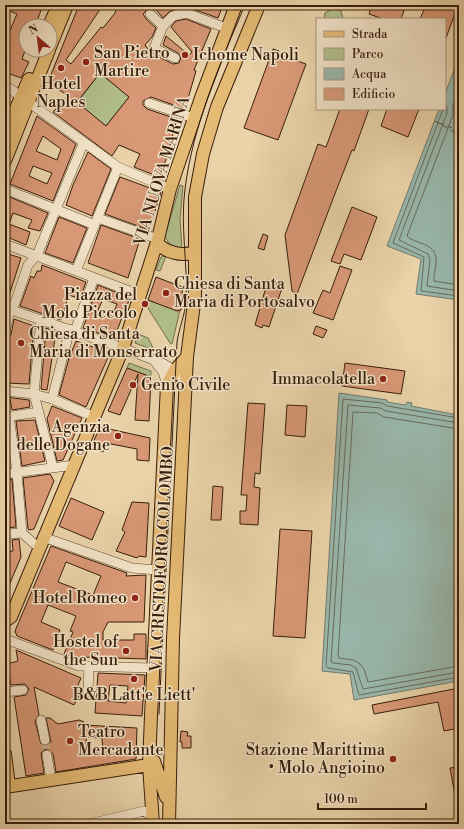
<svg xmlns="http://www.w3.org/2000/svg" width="464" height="829" font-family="'Libre Bodoni',serif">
	<rect width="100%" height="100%" fill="#ead3a9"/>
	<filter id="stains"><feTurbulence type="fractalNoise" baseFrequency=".005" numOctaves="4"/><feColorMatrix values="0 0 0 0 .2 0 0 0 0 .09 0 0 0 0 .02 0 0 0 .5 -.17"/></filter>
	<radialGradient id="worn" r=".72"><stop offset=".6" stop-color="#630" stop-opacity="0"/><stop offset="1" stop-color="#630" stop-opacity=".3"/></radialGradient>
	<!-- green -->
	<path fill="#b1be8c" stroke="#746e4c" d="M333,8L341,11L343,19H324L325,13Z
		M100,73L129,97L106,126L77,103Z
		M180,185L183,186L180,219L182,249L169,244L165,236Z
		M166,256L160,271L156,270L161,257Z
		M148,300L180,310L172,344L170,343L148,308Z
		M138,334L148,338L154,350L135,343Z
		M129,363L151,371V377L127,368Z"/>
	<!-- water -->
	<path fill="#98b7ab" stroke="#727a6b" d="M459,57V300L416,294L421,259L387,246L439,109H445V94Z
		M339,393L387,400V402L406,405L407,402L412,403L411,406L458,415L459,412V681L354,700L350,674L322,671Z"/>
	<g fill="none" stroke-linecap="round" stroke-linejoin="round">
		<!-- shore -->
		<path stroke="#686a5b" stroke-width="1" d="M459,98L453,103V115L407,236C416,245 435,242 436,259C437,266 433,274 434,281L459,285
			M445,103L447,107V113L399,240L428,254L430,260L427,286L459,291
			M443,109L393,243L424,257L421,291L459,296
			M459,418L387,406L382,403L343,399L326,666L328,668L353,672L359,695L459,677
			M459,423L386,411L380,408L348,405L331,662L333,663L351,665L356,668L363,689L459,672
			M459,429L384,417L377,413L353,412L338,656L339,658L353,660L359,663L364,669L368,682L459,666"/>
		<!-- ferry -->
		<path stroke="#554c3b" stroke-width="1" stroke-dasharray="5 4" stroke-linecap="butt" d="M435,121L459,135
			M439,123L459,130"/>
	</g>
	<!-- building -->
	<path fill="#d89876" stroke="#381e0b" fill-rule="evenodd" d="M5,5H43L35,26H26V48L22,59L29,62L21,78L5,72V42L17,14L5,9Z
		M79,5H103L66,60L71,64L101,27L103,28L115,13L116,9L112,5H175L176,9L169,12L163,18L152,5L143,14L147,20L156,28L152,37L145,45L151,53L173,64L179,63L181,57L178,53L163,45L166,36L189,55L192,52L171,27L176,21L186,19L211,29L194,70L196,71L185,109L151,97L143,101V105L147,109L177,119L167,157L159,177L134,167L140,154L119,145L112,156L53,112L68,96L48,82ZM100,73L129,97L106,126L77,102Z
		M188,5H223L218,18L190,8Z
		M372,5H406L401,19H383L369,14Z
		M426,5H458L446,38L445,19H420Z
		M273,49L279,51L278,54L306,64L278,140L244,128Z
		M340,109H369L354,151L352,150L336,191L297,294L292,291L285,235L318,144L326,147Z
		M387,109H419L408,137L381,126Z
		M37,116L76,144L53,201L10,184ZM43,136L61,149L57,160L36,151ZM33,166L52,173L47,184L29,176Z
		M88,152L111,169L92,216L66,205L73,185Z
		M120,177L161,192L149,230L105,214Z
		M5,195L48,213L40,231L28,228L32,220L13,213L9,224L30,232L26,245L5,236Z
		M352,207L377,217L361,260L344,254L340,264L331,261Z
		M59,217L87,228L73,263L45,253Z
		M101,225L140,239L128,278L88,263Z
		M263,234L268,236L264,250L258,248Z
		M5,253L21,258L7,302H5Z
		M42,265L86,282L80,299L69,295L61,320L20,306L31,276L34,278L37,271H41Z
		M340,266L352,270L333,320L313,313L323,290L330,293Z
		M156,277L182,287L183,301L181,310L177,311L148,300Z
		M268,280L278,284L277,286L282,288L269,327L263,325L262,328L255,325Z
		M98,285L130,298L114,338L83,328ZM103,299L117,304L112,316L98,310Z
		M14,319L34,326L29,384L5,383V352L8,340L5,339L11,335Z
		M316,326L327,330L323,338L313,334Z
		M46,328L56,332L47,390L41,389Z
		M76,341L110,353L86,407L59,395L69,358Z
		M345,363L405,371L401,394L342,386Z
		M127,368L151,377L149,421L135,420L138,374L120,415L108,411Z
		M5,397L29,400L30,407L12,410L10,399L5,400Z
		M248,403L265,404L260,474L255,473L254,487L260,488L258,525L240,524V511H246L247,495H241Z
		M287,405L307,406L305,437L285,435Z
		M52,406L82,418L63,460L57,461L47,419Z
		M35,420L45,461L22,466L16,421Z
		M100,427L150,438L149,461L137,460V449L106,443L103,452L91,447Z
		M50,474L54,481L34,529L29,530L28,529L23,478Z
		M12,479L16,527L5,528V480Z
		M213,486L223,487L221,520H211Z
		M71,498L104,512L92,540L59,526Z
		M132,502L149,503L146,557L139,556L137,558L116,551L125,532L122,530Z
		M280,529L312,531L305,638L273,636Z
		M19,539L21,557L5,595V552L13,551L12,540Z
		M51,546L127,573L126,576L146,575L144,622H108L103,632V640H134V634H146V659L82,657L80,660L64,654L73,632L70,631L76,616L48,605L41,622L60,630L53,650L17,636L15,631ZM66,562L101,576L93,595L58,582Z
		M16,650L81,678L78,685L82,690L74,705L34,687L39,715L35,721L41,744L47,746L51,742L46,718H50L58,724L79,720L84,722V725L137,728L136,759L56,772L53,754L46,749L41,753L44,773L26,776L14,697L26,695L29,689L25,684L11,685L7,664L18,661ZM86,737L102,738L103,752L88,753Z
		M98,673L145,675L142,716L95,713ZM110,685L128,686L126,703L108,701Z
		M459,688V728L444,731L438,702L374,714L372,705Z
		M181,731L188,732L187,736H191V748H182V742H180Z
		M459,767V801H456L450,768Z"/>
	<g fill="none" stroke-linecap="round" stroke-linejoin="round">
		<!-- minor-tunnel -->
		<path stroke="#c6af89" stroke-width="9" stroke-dasharray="9 4.5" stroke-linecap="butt" d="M45,740L47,755"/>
		<!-- minor casing -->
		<g stroke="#644b32" stroke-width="10">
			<path id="minor" d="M181,5L186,13L226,28
				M150,14L163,26L154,48L175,58
				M163,26L173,16L186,13
				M5,85L118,167L170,189
				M149,103L194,118
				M5,189L95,225
				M98,218L158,239
				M5,244L140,295
				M76,271L118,167
				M6,308L123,348L164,364L178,373L186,385
				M41,319L34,394L53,468
				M75,331L94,278
				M5,333L10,309L15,303L28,265L37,255L83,144
				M155,362L163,372L167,385
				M5,391L34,394L52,399L95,417
				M52,399L70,329
				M9,416L17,472L22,533
				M5,417L39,412
				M5,474L75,465
				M5,534L22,533L39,548
				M43,537L132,568L157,570
				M5,639L79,666L153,668
				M5,692L23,690
				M88,692L89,666
				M41,720L45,740
				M47,755L51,780
				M89,824L144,811L150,815L153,820"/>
		</g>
		<!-- major casing -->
		<g stroke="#381e0b" stroke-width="14">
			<path id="major" d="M49,26L58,5
				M50,47L67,5
				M5,133L29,79
				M5,161L49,50
				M157,243C165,252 182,257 194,252
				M5,621L11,617L123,348L158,239L170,189L202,95L236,5
				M5,754L9,786
				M154,761L166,797
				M5,787L149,765
				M153,824L149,765L151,716L167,385L175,370L187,357
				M169,824L173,639L187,357L195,296V197L203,154L217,107L259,5"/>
		</g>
		<!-- minor -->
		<use href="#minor" stroke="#f1e2c7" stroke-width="9"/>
		<!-- major -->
		<use href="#major" stroke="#e5ba74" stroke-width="12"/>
		<!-- tram -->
		<path stroke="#381e0b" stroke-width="1" d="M159,714L177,342C179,328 185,315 186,301C188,263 180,226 185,189C193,125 220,64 245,5"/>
	</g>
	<!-- markers -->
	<g fill="#8f2418" stroke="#f1e2c7" stroke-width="1.5">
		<circle cx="185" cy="55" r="4"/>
		<circle cx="86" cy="62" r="4"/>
		<circle cx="61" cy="68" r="4"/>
		<circle cx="166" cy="293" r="4"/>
		<circle cx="145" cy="304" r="4"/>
		<circle cx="21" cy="343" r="4"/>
		<circle cx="383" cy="379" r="4"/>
		<circle cx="133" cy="385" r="4"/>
		<circle cx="118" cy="436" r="4"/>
		<circle cx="135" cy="598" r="4"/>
		<circle cx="126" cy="651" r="4"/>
		<circle cx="134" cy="679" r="4"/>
		<circle cx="70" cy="741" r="4"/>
		<circle cx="393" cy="759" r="4"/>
	</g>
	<g text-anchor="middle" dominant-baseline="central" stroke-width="3" stroke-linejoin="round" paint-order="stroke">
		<!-- poi labels -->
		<g font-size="16" fill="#381e0b" stroke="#f1e2c7" text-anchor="start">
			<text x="94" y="53">San Pietro<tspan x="94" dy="18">Martire</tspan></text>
			<text x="193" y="55">Ichome Napoli</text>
			<text x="61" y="84" text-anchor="middle">Hotel<tspan x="61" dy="18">Naples</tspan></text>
			<text x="174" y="284">Chiesa di Santa<tspan x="174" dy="18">Maria di Portosalvo</tspan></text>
			<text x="137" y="295" text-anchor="end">Piazza del<tspan x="137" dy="18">Molo Piccolo</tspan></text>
			<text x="29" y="334">Chiesa di Santa<tspan x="29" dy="18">Maria di Monserrato</tspan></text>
			<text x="375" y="379" text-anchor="end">Immacolatella</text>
			<text x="141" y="385">Genio Civile</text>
			<text x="110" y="427" text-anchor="end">Agenzia<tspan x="110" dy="18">delle Dogane</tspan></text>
			<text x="127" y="598" text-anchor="end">Hotel Romeo</text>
			<text x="118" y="642" text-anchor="end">Hostel of<tspan x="118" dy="18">the Sun</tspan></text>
			<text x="134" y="695" text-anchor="middle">B&amp;B Latt'e Liett'</text>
			<text x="78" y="732">Teatro<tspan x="78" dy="18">Mercadante</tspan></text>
			<text x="385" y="750" text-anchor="end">Stazione Marittima<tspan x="385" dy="18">• Molo Angioino</tspan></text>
		</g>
		<!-- street labels -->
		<g font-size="16" fill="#381e0b" stroke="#f1e2c7">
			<text transform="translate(162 171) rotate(-73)">VIA NUOVA MARINA</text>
			<text transform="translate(162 559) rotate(-87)">VIA CRISTOFORO COLOMBO</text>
		</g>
	</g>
	<!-- margin -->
	<rect width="464" height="829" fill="none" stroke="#ead3a9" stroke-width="20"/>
	<rect x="6" y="6" width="452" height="817" fill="none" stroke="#381e0b" stroke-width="2"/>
	<rect x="10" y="10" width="444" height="809" fill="none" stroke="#381e0b"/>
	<!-- legend -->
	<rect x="316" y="18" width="130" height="92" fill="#f1e2c7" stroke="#a7947c"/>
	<rect x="324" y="31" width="20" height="6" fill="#e5ba74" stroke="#a7947c"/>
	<text x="352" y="38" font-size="12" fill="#381e0b">Strada</text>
	<rect x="324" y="48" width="20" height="12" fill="#b1be8c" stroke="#a7947c"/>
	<text x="352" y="58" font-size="12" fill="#381e0b">Parco</text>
	<rect x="324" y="68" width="20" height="12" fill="#98b7ab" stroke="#a7947c"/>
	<text x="352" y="78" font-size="12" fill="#381e0b">Acqua</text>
	<rect x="324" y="88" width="20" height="12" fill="#d89876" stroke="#a7947c"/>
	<text x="352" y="98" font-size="12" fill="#381e0b">Edificio</text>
	<!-- north arrow -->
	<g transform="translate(38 38) rotate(332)"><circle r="19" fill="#f1e2c7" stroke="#a7947c"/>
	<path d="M0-3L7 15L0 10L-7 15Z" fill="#8f2418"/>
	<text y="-6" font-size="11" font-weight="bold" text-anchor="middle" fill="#381e0b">N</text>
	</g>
	<!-- scale -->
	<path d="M318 803v6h108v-6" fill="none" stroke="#381e0b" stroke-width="2"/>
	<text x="324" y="803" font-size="12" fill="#381e0b" stroke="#f1e2c7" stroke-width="3" paint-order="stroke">100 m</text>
	<rect width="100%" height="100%" filter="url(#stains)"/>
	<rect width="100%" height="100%" fill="url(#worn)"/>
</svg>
